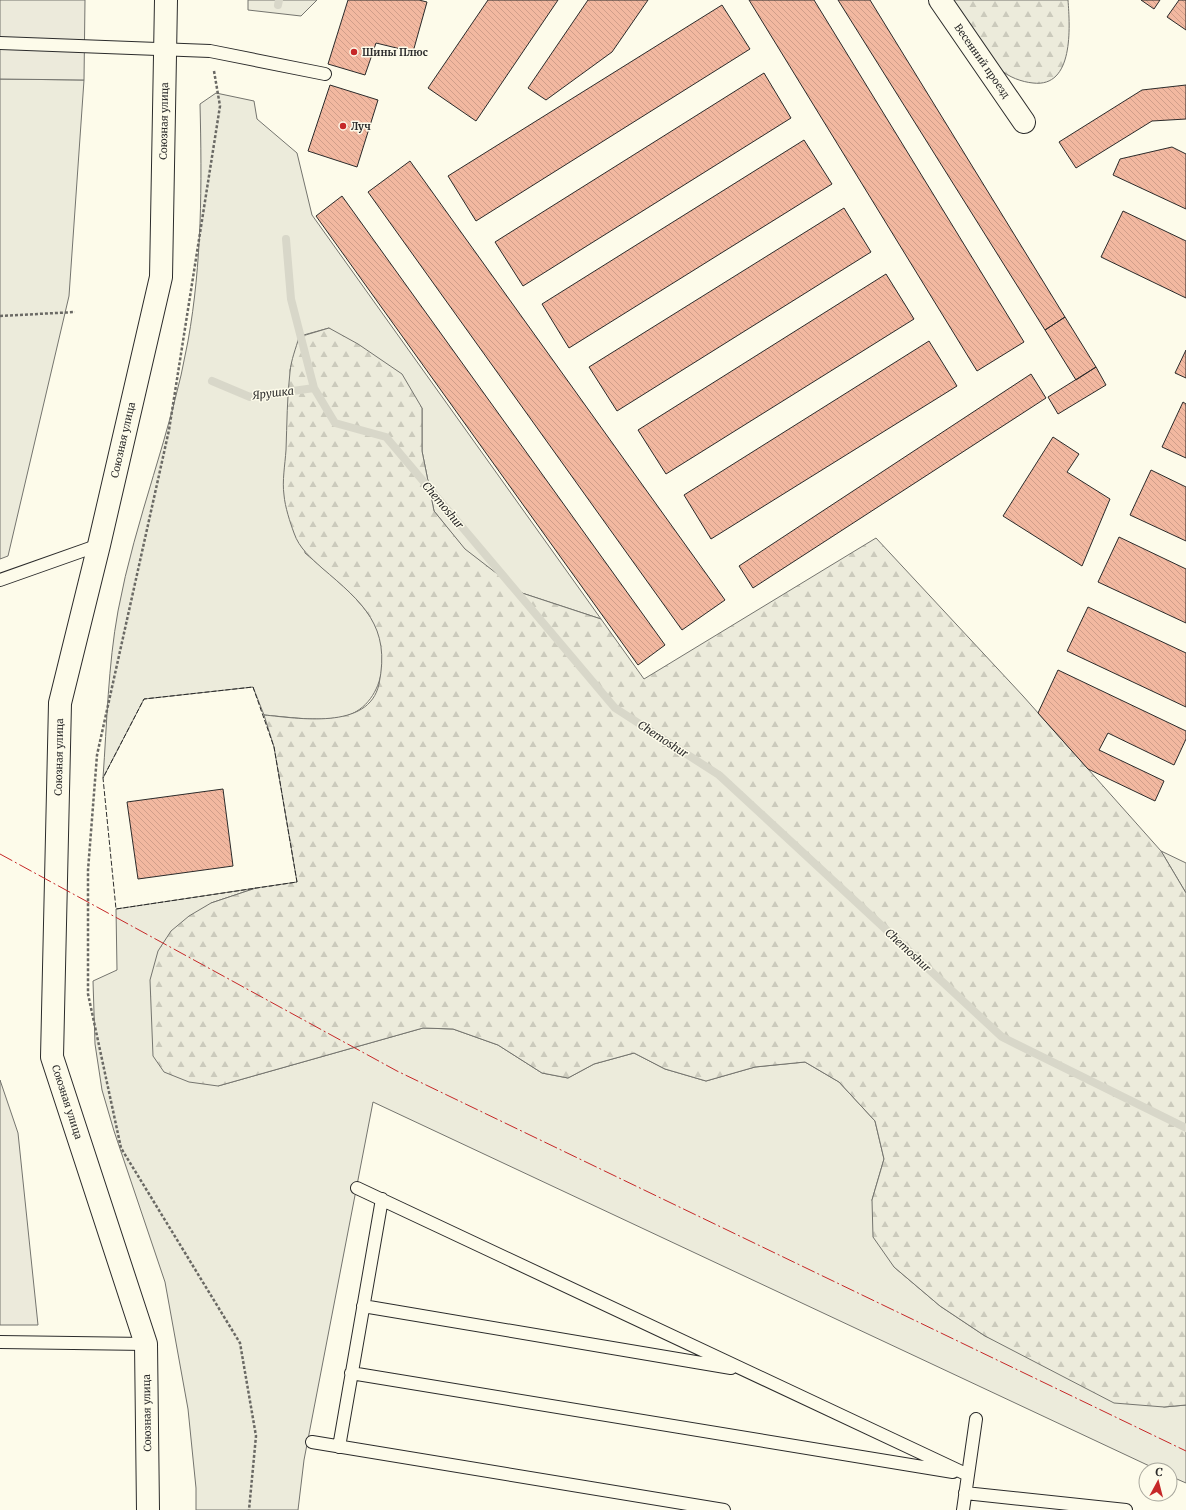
<svg xmlns="http://www.w3.org/2000/svg" width="1186" height="1510" font-family="Merriweather,serif">
	<defs>
		<pattern id="forest-firs" width="22" height="20" patternUnits="userSpaceOnUse"><rect width="22" height="20" fill="#ecebdb"/><path d="M5 1l3.5 6h-7zM16 11l3.5 6h-7z" fill="#cbcabc"/></pattern>
		<pattern id="building-back-hatch" width="6" height="6" patternUnits="userSpaceOnUse"><rect width="6" height="6" fill="#f2b8a0"/><path d="M-1 5l2 2M0 0l6 6M5-1l2 2" fill="none" stroke="#d09e8a"/></pattern>
	</defs>
	<rect width="100%" height="100%" fill="#fdfbea"/>
	<!-- grass -->
	<path fill="#ecebdb" stroke="#74746e" d="M248,0H317L301,16L248,10Z
		M0,79L84,80L69,296L8,556L0,559Z
		M216,93L254,101L257,119L297,153L312,215L601,619L522,593L465,550L434,511L422,451V408L329,328L300,336L290,370L305,553C328,573 353,592 370,616C394,651 384,712 337,718C313,721 288,717 264,715L253,687L144,699L103,778C107,723 108,666 118,611C135,519 172,432 188,341C202,263 202,184 200,104Z
		M1161,851L1186,863V893Z
		M256,888L211,903L218,1086L423,1028L453,1029L498,1045L542,1073L568,1078L594,1064L634,1053L665,1069L706,1081L755,1067L805,1062L839,1082L875,1121L884,1159L872,1200L894,1267L940,1306L985,1336L1164,1407L1186,1405V1483L1170,1476V1470H1158L373,1102L304,1460L298,1510H196V1488L188,1409L165,1282L114,1131L102,1090L95,1044L93,981L117,970L116,909Z"/>
	<!-- forest -->
	<path fill="url(#forest-firs)" stroke="#74746e" d="M953,0H1068C1070,27 1074,88 1033,83C1022,82 1008,77 1000,69C994,63 990,55 986,48C975,32 964,16 953,0Z
		M329,328L358,344L402,374L422,408V451L434,511L465,549L522,593L601,619L644,679L876,538L1023,696L1161,851L1186,893V1405L1164,1407L1114,1403L985,1336L940,1306L894,1267L873,1237L872,1200L884,1159L875,1121L839,1082L805,1062L755,1067L706,1081L665,1069L634,1053L594,1064L568,1078L542,1073L498,1045L453,1029L423,1028L218,1086L189,1082L164,1072L153,1056L150,980L158,951L171,931L189,916L211,903L256,888L297,882L274,747L264,715C297,718 369,731 379,684C391,626 363,603 322,568C311,558 299,548 294,533C290,522 285,507 284,495C282,481 285,465 286,450C287,424 287,397 290,372C291,360 296,348 299,337Z"/>
	<!-- parking -->
	<path fill="#eceadb" stroke="#74746e" d="M0,0H85L84,80L0,79Z
		M0,1080L18,1133L38,1325H0Z"/>
	<g fill="none" stroke-linecap="round" stroke-linejoin="round">
		<!-- stream -->
		<path stroke="#d8d7c9" stroke-width="8" d="M278,5L279,0
			M286,239L291,299L314,388L335,423L386,437L615,708L719,775L1002,1037L1186,1128
			M212,381L250,397L314,388"/>
	</g>
	<!-- building -->
	<path fill="url(#building-back-hatch)" stroke="#2b2b2b" d="M348,0H419L427,2L413,52L376,43L365,75L328,64Z
		M488,0H558L476,121L428,88Z
		M588,0H648L612,52L546,100L528,88Z
		M749,0H814L1024,342L977,371Z
		M838,0H870L1065,317L1045,330Z
		M1141,0H1160L1154,9Z
		M1179,0H1186V30L1167,17Z
		M722,5L750,49L476,221L448,176Z
		M764,73L791,118L523,286L495,242Z
		M330,85L378,100L357,167L308,151Z
		M1186,85V119L1152,121L1076,168L1059,142L1142,90Z
		M804,140L832,184L569,348L542,304Z
		M1172,147L1186,154V209L1113,175L1120,159Z
		M410,161L725,600L682,630L368,192Z
		M342,196L665,645L638,665L316,216Z
		M844,208L871,252L617,411L589,367Z
		M1123,211L1186,241V298L1101,257Z
		M886,274L914,319L666,474L638,430Z
		M1065,317L1096,367L1076,380L1045,330Z
		M929,341L957,386L711,539L684,495Z
		M1186,350V378L1175,373Z
		M1096,367L1106,385L1058,414L1048,397Z
		M1031,374L1046,398L753,588L739,566Z
		M1183,402L1186,404V458L1162,447Z
		M1053,437L1079,454L1067,472L1110,499L1082,566L1003,516Z
		M1151,470L1186,487V541L1130,515Z
		M1119,537L1186,569V623L1098,582Z
		M1088,607L1186,653V707L1067,651Z
		M1058,670L1186,731V739L1174,765L1108,733L1099,750L1164,781L1155,801L1088,769L1038,713Z
		M223,789L233,866L138,879L127,802Z"/>
	<g fill="none" stroke-linecap="round" stroke-linejoin="round">
		<!-- service casing -->
		<g stroke="#2b2b2b" stroke-width="14">
			<path id="service" d="M0,43L210,51L325,74
				M0,580L99,545
				M357,1188L968,1475
				M363,1306L731,1368
				M0,1342L146,1344
				M351,1373L953,1472
				M312,1442L724,1510
				M339,1447L382,1199
				M965,1493L1126,1510
				M963,1510L976,1419"/>
		</g>
		<!-- minor casing -->
		<g stroke="#2b2b2b" stroke-width="24">
			<path id="minor" d="M940,0L1024,122"/>
		</g>
		<!-- secondary casing -->
		<g stroke="#2b2b2b" stroke-width="24">
			<path id="secondary" d="M148,1510L146,1344L52,1057L60,703L99,545L161,277L166,0"/>
		</g>
		<!-- path -->
		<path stroke="#6a6964" stroke-width="2.5" stroke-dasharray="3 2" stroke-linecap="butt" d="M214,71L220,106L169,430L97,755L88,870V994L121,1148L240,1343L256,1436L249,1510
			M0,316L75,312"/>
		<!-- service -->
		<use href="#service" stroke="#fdfbea" stroke-width="12"/>
		<!-- minor -->
		<use href="#minor" stroke="#fdfbea" stroke-width="22"/>
		<!-- secondary -->
		<use href="#secondary" stroke="#fdfbea" stroke-width="22"/>
		<!-- fence -->
		<path stroke="#2b2b2b" stroke-width="1" stroke-dasharray="5 2" stroke-linecap="butt" d="M253,687L274,747L297,882L116,909L103,778L144,699Z"/>
		<!-- power -->
		<path stroke="#c62828" stroke-width="1" stroke-dasharray="14 3 2 3" stroke-linecap="butt" d="M0,854L397,1071L1186,1451"/>
	</g>
	<!-- markers -->
	<g fill="#c62828" stroke="#fdfbea" stroke-width="1.5">
		<circle cx="354" cy="52" r="4"/>
		<circle cx="343" cy="126" r="4"/>
	</g>
	<g text-anchor="middle" dominant-baseline="central" stroke-width="3" stroke-linejoin="round" paint-order="stroke">
		<!-- poi labels -->
		<g font-size="10" font-weight="bold" fill="#2b2b2b" stroke="#fdfbea" text-anchor="start">
			<text x="362" y="52">Шины Плюс</text>
			<text x="351" y="126">Луч</text>
		</g>
		<!-- street labels -->
		<g font-size="10" fill="#2b2b2b" stroke="#fdfbea">
			<text transform="translate(982 61) rotate(55)">Весенний проезд</text>
			<text transform="translate(164 121) rotate(-89)">Союзная улица</text>
			<text transform="translate(123 440) rotate(-77)">Союзная улица</text>
			<text transform="translate(59 757) rotate(-89)">Союзная улица</text>
			<text transform="translate(67 1102) rotate(72)">Союзная улица</text>
			<text transform="translate(147 1413) rotate(-91)">Союзная улица</text>
		</g>
		<!-- water labels -->
		<g font-size="11" font-style="italic" fill="#2b2b2b" stroke="#fdfbea">
			<text transform="translate(273 393) rotate(-7)">Ярушка</text>
			<text transform="translate(443 505) rotate(50)">Chemoshur</text>
			<text transform="translate(663 739) rotate(33)">Chemoshur</text>
			<text transform="translate(908 950) rotate(43)">Chemoshur</text>
		</g>
	</g>
	<!-- north arrow -->
	<g transform="translate(1158 1482) rotate(7)"><circle r="19" fill="#fdfbea" stroke="#a9a89e"/>
	<path d="M0-3L7 15L0 10L-7 15Z" fill="#c62828"/>
	<text y="-6" font-size="11" font-weight="bold" text-anchor="middle" fill="#2b2b2b">С</text>
	</g>
</svg>
